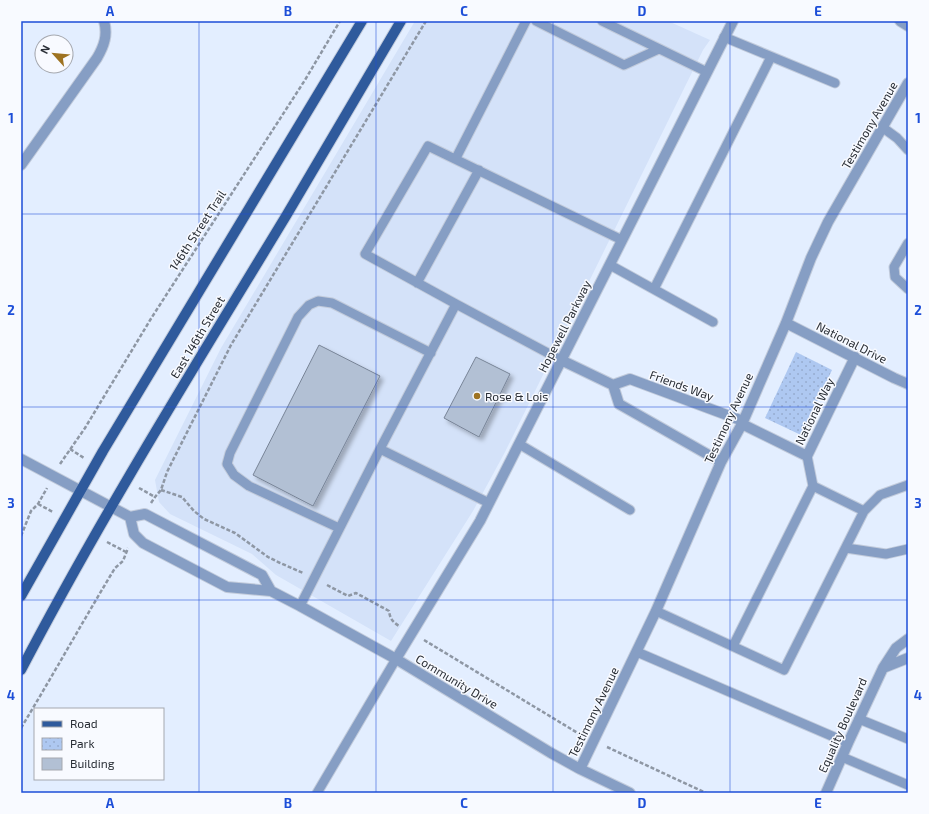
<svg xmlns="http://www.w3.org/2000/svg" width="929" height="814" font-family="'Exo 2',sans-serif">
	<defs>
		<pattern id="park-dots" width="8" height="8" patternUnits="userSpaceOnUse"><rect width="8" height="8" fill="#aec8f1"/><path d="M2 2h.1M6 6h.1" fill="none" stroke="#96accf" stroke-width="1.8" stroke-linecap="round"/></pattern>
		<filter id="shadow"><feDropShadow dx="3.5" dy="3.5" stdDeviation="2" flood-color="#0004"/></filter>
	</defs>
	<rect width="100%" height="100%" fill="#e3eeff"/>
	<!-- built -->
	<path fill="#d4e2f9" d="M415,21H668L710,40L703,50L505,452L473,511L391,641L276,575L252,554L170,514L159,502L155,480L221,348Z"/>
	<!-- park -->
	<path fill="url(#park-dots)" d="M796,352L832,370L801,435L765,418Z"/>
	<!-- building -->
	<path fill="#b2c0d4" stroke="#788497" filter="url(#shadow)" d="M319,345L380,376L313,506L253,475Z
		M476,357L510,374L479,437L444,418Z"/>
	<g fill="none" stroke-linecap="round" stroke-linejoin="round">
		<!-- lane casing -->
		<g stroke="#c2cbdb" stroke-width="11">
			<path id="lane" d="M536,21L624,65L659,49
				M602,21L707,72
				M724,37L835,83
				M882,127L897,138L908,150
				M456,158L526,21
				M908,243L894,267L895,277L908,289
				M610,265L713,322
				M417,283L479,170
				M654,289L771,57
				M456,304L365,254L428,146L622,240
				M519,444L630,510
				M807,456L813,486L864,511
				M489,503L380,449L456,304L561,360
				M339,528L249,486L234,475L227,464L230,453L298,317L309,305L318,301L332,303L431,353
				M846,548L886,554L908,549
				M300,606L380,449
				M656,611L784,670L864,511L880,495L908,485
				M733,646L813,486
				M637,652L848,743
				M859,719L908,739
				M842,757L908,785
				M317,793L396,659"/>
		</g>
		<!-- street casing -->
		<g stroke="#c2cbdb" stroke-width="12">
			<path id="street" d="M900,21L908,26
				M21,165L97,58C104,46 108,35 104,21
				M786,323L894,378L908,384
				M561,360L613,385L630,379L743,421
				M613,385L619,404L721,462
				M742,424L807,456L855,357
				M21,459L130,517L145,514L262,575L271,591
				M130,517L134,534L143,543L227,587L271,591L300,606L396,659L551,753L580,769L630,793
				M396,659L480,521L733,21
				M883,668L908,658
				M580,769L656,611L721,462L742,424L786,323L811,258L828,222L908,83
				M826,793L848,743L883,668L896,648L908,639"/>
		</g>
		<!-- primary casing -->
		<g stroke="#c2cbdb" stroke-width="12">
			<path id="primary" d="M21,596L103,451L362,21
				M21,670C102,515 195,366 286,216C325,151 363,86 401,21"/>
		</g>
		<!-- path -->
		<path stroke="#8e97a4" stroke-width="2.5" stroke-dasharray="4 2" stroke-linecap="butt" d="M70,449L84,458
			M60,464L85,428L152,317L305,80L340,21
			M139,488L155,497
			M161,490L182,497L194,511L204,519L235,533L268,557L278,562L303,573
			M151,503L155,497L161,490L167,472L231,345L426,21
			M38,504L53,512
			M21,536L31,511L38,504L47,488
			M107,542L126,552
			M327,585L348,596L356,593L389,611C390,619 393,622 399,626
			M424,640L581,735
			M21,728C53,675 83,621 115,568L123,561L128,548
			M607,747L706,793"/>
		<!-- lane -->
		<use href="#lane" stroke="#869ec4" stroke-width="9"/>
		<!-- street -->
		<use href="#street" stroke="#869ec4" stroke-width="10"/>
		<!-- primary -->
		<use href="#primary" stroke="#2f5a9c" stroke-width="10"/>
	</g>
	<!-- grid -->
	<path fill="none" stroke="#1d4ed8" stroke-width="1" stroke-opacity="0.55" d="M199,21V793M376,21V793M553,21V793M730,21V793M21,214H908M21,407H908M21,600H908"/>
	<!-- markers -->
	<circle fill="#9e7322" stroke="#f8faff" stroke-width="1.5" cx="477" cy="396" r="4"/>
	<g text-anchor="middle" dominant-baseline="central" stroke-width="3" stroke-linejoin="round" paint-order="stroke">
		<!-- street labels -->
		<g font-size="12" fill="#292e36" stroke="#f8faff">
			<text transform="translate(869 125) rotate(-60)">Testimony Avenue</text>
			<text transform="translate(197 230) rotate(-57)">146th Street Trail</text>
			<text transform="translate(564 326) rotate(-63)">Hopewell Parkway</text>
			<text transform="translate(197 337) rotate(-59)">East 146th Street</text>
			<text transform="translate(852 342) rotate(27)">National Drive</text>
			<text transform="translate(682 385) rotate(20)">Friends Way</text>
			<text transform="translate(814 411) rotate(-64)">National Way</text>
			<text transform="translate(728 418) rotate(-65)">Testimony Avenue</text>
			<text transform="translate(457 681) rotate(31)">Community Drive</text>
			<text transform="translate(593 712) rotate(-64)">Testimony Avenue</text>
			<text transform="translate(842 725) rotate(-66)">Equality Boulevard</text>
		</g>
		<!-- poi labels -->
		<g font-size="12" fill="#292e36" stroke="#f8faff" text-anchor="start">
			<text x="485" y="396">Rose &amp; Lois</text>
		</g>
	</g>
	<!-- border -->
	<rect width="929" height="814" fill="none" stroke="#f8faff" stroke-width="44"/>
	<!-- legend -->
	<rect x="34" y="708" width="130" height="72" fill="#f8faff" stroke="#a5a8af"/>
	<rect x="42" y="721" width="20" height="6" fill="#2f5a9c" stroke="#a5a8af"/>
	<text x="70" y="728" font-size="12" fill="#292e36">Road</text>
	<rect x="42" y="738" width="20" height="12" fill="url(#park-dots)" stroke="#a5a8af"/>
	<text x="70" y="748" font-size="12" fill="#292e36">Park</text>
	<rect x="42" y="758" width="20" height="12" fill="#b2c0d4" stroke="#a5a8af"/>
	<text x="70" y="768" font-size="12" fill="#292e36">Building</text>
	<!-- north arrow -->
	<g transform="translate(54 54) rotate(297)"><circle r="19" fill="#f8faff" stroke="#a5a8af"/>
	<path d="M0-3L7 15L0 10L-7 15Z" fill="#9e7322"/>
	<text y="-6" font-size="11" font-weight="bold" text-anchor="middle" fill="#292e36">N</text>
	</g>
	<rect x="22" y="22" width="885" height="770" fill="none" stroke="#1d4ed8" stroke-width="1.5"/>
	<g font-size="13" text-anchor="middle" font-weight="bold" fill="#1d4ed8">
		<text x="110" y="16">A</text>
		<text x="288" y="16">B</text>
		<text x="464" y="16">C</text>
		<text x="642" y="16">D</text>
		<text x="818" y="16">E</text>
		<text x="11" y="123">1</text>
		<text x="918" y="123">1</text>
		<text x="11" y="315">2</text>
		<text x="918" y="315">2</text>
		<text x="11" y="508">3</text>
		<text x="918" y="508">3</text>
		<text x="11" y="700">4</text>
		<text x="918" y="700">4</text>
		<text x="110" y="808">A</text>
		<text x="288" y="808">B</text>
		<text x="464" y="808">C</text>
		<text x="642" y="808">D</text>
		<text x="818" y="808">E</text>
	</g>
</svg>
